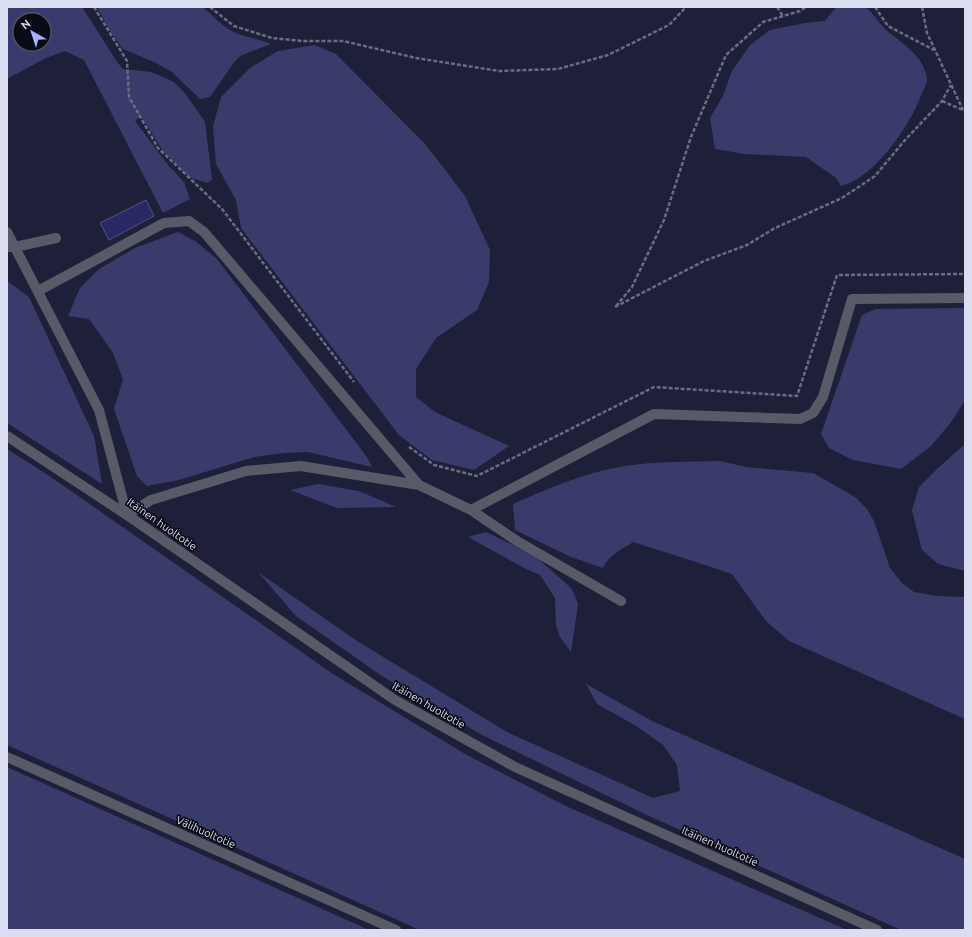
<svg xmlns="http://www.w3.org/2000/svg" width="972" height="937" font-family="Ubuntu,sans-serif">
	<rect width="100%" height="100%" fill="#1e203a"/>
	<!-- green -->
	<path fill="#393c6b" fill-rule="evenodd" d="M7,7H82L117,62L123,69L151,72L174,82L185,93L205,122L212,180L207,183L189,177L163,151L141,116L135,121L168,165L184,182L190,199L163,213L84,60L65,51L46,58L7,79ZM20,20H44V44H20Z
		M97,7H203C213,16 225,29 238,34C249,37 260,40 271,44L242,55L235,61L210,97L200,99L172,72L154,62L123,49L110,31Z
		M836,7C843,7 858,5 864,7C873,11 878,23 885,29C901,43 924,55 927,79C927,83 924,89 922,93C911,124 875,178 841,186L836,178L806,157L745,154L715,149L710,118L723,96L732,71L750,45L770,30L805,23L825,21Z
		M315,45L336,54L426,145L465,196L490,250L489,282L477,310L436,338L416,369V397L435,412L509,446L474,470L432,460L399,435L241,228L236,200L216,164L213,126L221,97L250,68L278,51Z
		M178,232L195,241L217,259L367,457L372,467L308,452L284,453L254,457L179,480L147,486L137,476L114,409L123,379L113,353L89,319L68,316L80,288L99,269L135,248Z
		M7,281L29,297L94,436L102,484L7,423Z
		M965,308V400L952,421L931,446L901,469L853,460L829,448L821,434L862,315L876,309Z
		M965,444V571L938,564L922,550L912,510L919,487L937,469Z
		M7,449L48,475L333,674L465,754L568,807L847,930H420L7,745Z
		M720,461L746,467L813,473L855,497L867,509L874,521L890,568L902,583L914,592L936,596L965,597V719L789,641L765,620L732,574L696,562L633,542C621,550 609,555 603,568L571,557L515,530L513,504C549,488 586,472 625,466C656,461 688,462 720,461Z
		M318,484L359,491L396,507L337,508L290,490Z
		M486,532L535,556L572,589L578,604L571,652L560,637L556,625L555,598L540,575L524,568L468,537Z
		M258,572L357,641L507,732L653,798L680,791L677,765L663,745L638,727L597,704L586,684L652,721L965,859V930H901L647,815L482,735L382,676L296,616Z
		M7,767L369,930H7Z"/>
	<!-- building -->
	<path fill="#2a2966" stroke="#525573" d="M146,200L154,216L109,240L100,223Z"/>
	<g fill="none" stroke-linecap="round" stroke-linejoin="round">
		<!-- path -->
		<path stroke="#6a6c83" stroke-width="2.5" stroke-dasharray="4 2" stroke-linecap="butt" d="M94,7L127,61L129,97L158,148L222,209L354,382
			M210,7L234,26L272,38L302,41H343L416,58L499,71L558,69L608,55L669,25L686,7
			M777,7L783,16
			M875,7L888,26L934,50
			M922,7L927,33L963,110
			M942,101L965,111
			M616,306L632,287L664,220L691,137L726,55L763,22L800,11L806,7
			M615,307L704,261L747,245L775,228L842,198L875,176L905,140L942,101L951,85
			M409,447L434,465L477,476L654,387L797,396L837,275L965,274"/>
		<!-- lane -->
		<path stroke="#585a68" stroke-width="10" d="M7,232L99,410L127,515L151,500L246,471L301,466L419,485
			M7,247H15L56,238
			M38,291L164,223L189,221L204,232L419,485L471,510L517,541L621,601
			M7,436L127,515L395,700L515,767L877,930
			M471,510L654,414L800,419L813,413L823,397L852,299L965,298
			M7,757L396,930"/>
	</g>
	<g text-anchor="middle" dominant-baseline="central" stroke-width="3.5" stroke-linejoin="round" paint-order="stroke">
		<!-- street labels -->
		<g font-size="11" fill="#dbdef0" stroke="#0a0b16">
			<text transform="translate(162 524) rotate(35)">Itäinen huoltotie</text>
			<text transform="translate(429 705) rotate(30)">Itäinen huoltotie</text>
			<text transform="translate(206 832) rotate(24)">Välihuoltotie</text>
			<text transform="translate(720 846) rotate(24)">Itäinen huoltotie</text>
		</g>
	</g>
	<!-- border -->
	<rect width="972" height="937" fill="none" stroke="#dbdef0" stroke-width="16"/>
	<!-- north arrow -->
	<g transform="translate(32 32) rotate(321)"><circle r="19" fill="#0a0b16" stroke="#5e5f6d"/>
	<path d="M0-3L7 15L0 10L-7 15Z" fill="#a9b0fc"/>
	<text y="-6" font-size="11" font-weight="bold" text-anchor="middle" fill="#dbdef0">N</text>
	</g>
</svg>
